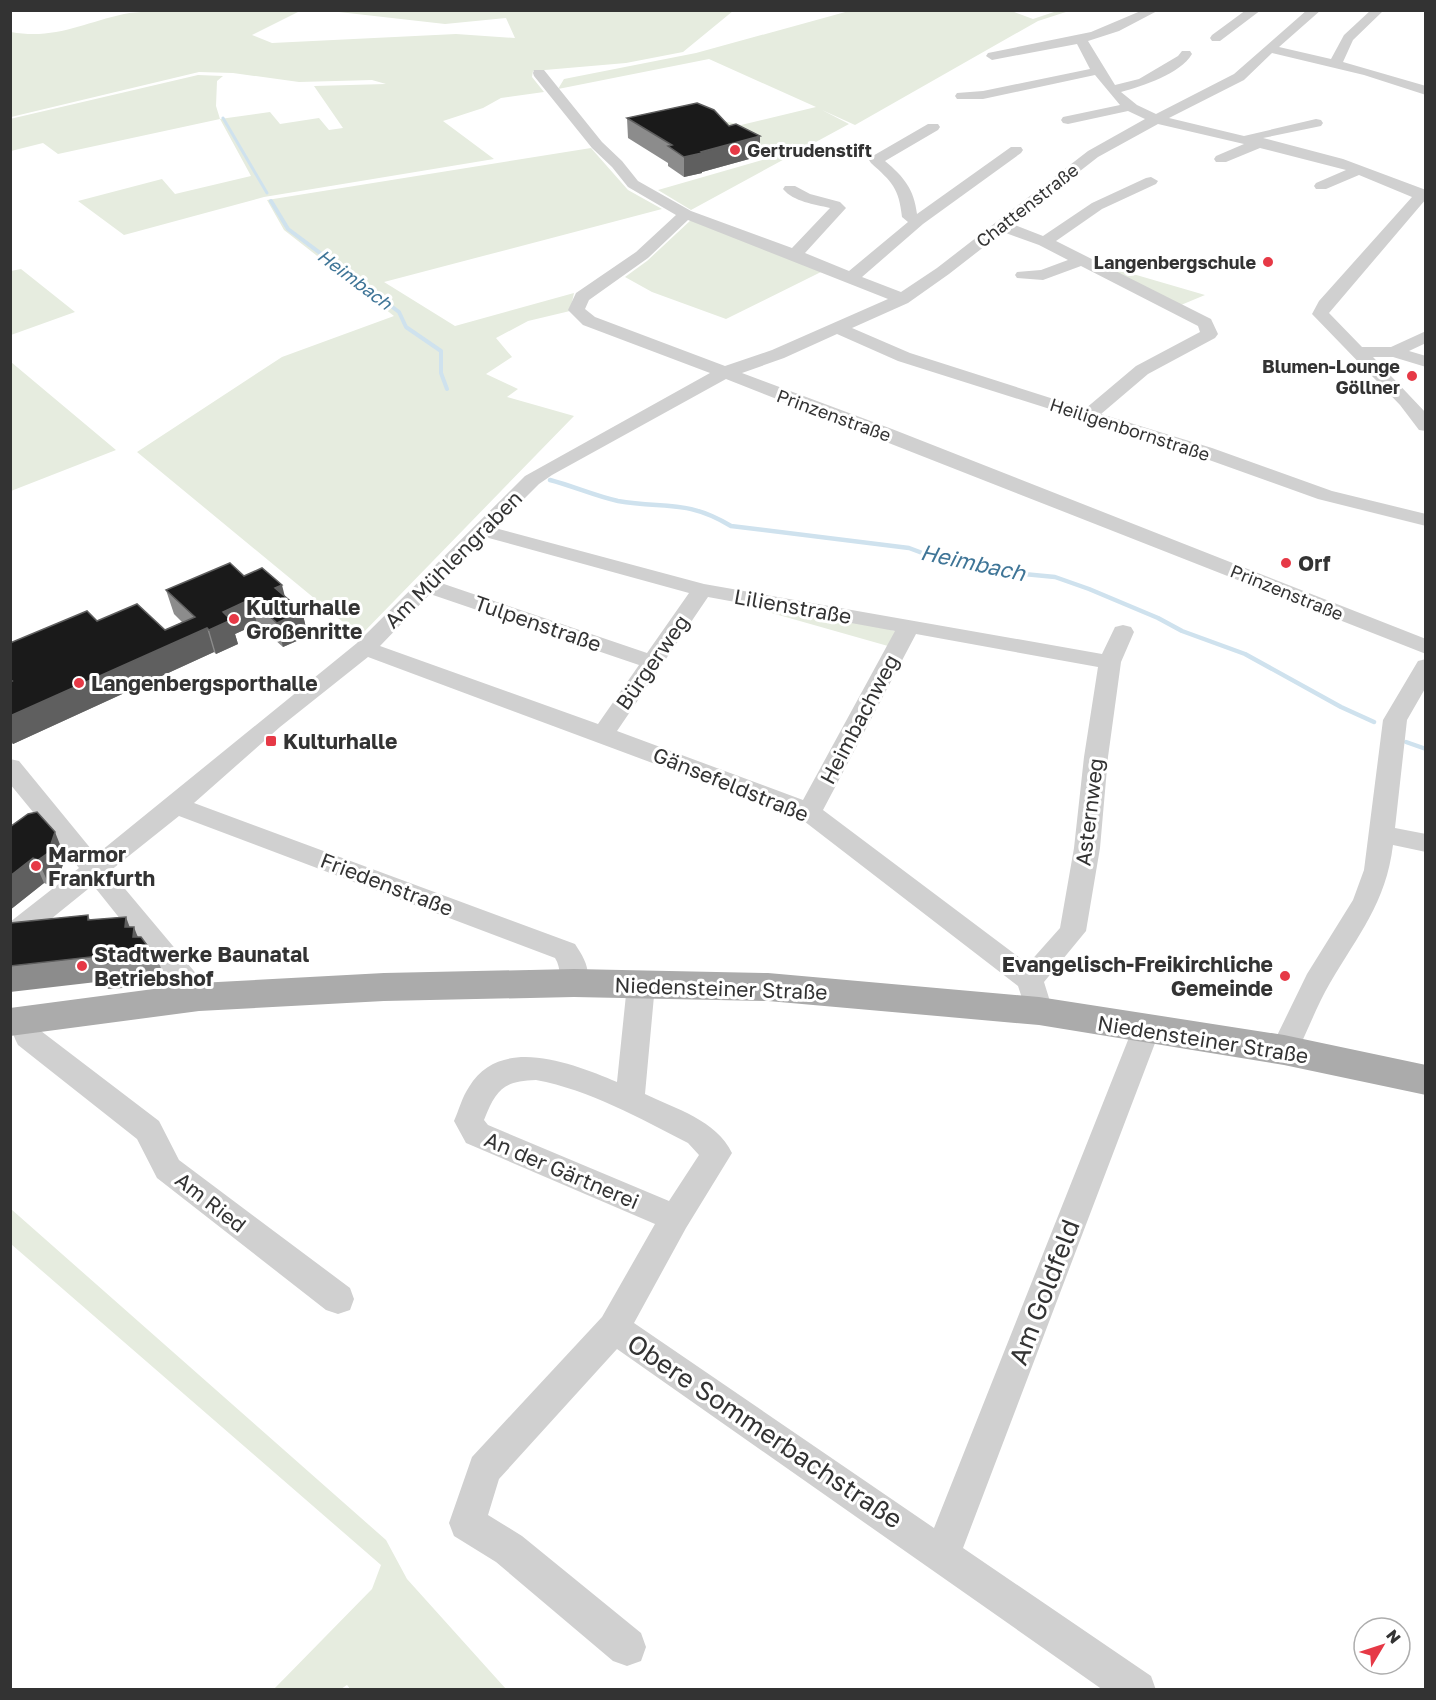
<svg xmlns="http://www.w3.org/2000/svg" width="1436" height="1700" font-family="'Golos Text',sans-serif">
	<rect width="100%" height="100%" fill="#fff"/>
	<!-- green -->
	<path fill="#e6ecdf" d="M171,10L300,11L252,35L272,43L456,34L515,38L506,18L445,24L330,11H733L683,52L626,63L533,71L532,77L544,92L501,98L483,108L443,121L494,159L264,197L124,235L78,201L162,179L175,194L251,176L220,119L58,154L43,143L11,151L10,119L198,75L223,76L217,81L216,106L220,119L270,112L280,124L319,118L329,130L343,128L314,86L386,84L372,80L299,82L233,73L199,72L11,117V32C54,40 83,23 124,14C139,11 155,12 171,10Z
		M1009,10L1033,19L1057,11H1069L1038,21L855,125L822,110L849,124L691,210L658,190L769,158L742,141L715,119L741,125L816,107L709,59L558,89L564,79L696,53L849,11Z
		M591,148L628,190L662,209L384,282L455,326L574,293L570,311L528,321L496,338L512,357L486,374L518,389L507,397L574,416L360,636L137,452L282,357L394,316L284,230L267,200Z
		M692,219L823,271L726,319L652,292L625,277L647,261Z
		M1109,267L1205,295L1181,305L1106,268Z
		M21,269L75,312L11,335V271Z
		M11,362L116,450L11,491Z
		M774,606L864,622L901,633L895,648L768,612Z
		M11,1209L386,1540L407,1579L506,1689L351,1690L347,1685L341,1689H274L372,1589L381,1565L11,1244Z"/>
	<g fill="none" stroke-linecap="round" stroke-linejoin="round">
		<!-- stream-far2 -->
		<path stroke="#cfe2ee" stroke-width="3" d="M223,118L267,193"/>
		<!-- stream-far1 -->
		<path stroke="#cfe2ee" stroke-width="4" d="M271,201L288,229L399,312L406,327L441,351V373L447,389"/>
		<!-- stream -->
		<path stroke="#cfe2ee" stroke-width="4.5" d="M550,480C573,486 595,496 618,501C665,509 686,499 731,526L909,548L925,554L960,558L992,571L1055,577L1089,589L1158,618L1182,631L1245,654L1341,707L1374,722
			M1406,742L1426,749"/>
		<!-- minor -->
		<path fill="#d0d0d0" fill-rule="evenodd" d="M1143,10H1159L1119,31L1088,41L1115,85L1139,79L1178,56L1182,51H1190L1192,54C1180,74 1143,86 1121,92L1137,105L1156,114L1234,74L1307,10H1321L1279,47L1331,59L1344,35L1371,10L1383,11L1353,40L1343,62L1426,86V95L1364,75L1272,53L1244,80L1169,118L1244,136L1316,119L1321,120L1323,123L1321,126L1263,138L1343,159L1426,190V199L1329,313L1362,347H1391L1426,331V343L1409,351L1426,356V367L1393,357H1373L1426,413V431L1419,430L1400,405L1312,314L1319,301L1412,197L1359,175L1326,189H1316L1314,186L1316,183L1346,170L1260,148L1226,162H1216L1214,159L1216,156L1244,144L1158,124L1098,157L1012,224L1043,236L1092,203L1146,178L1151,177L1158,181L1156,184L1102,209L1056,241L1211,319L1218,334L1215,338L1148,374L1101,414L1212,448L1332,491L1426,514V526L1318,499L1198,456L898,361L837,334L784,358L742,373L892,429L1426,639V654L726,379L552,475L539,484L495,528L704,584L1102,654L1115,627L1123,625L1131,627L1134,632L1121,662L1108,757L1100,848L1086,931L1044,982L1053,1011L1049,1019L1039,1022L1029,1019L1018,986L800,818L368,657L280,727L194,803L575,944C585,959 593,973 584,990L574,994L564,990C558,980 562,969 555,958L179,816L110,871L209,989L213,997L209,1005L199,1008L189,1005L93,885L20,944L10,947V922L79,868L10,784V759L19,761L96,855L357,643L525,476L710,373L583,325L568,310L576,293L636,252L676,215L628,187L612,167L592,148L534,76L533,73L534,70H544L602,142L622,161L638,181L691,211L792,248L830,208C814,204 794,202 783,189L785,186H795L810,194L840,202L846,208L805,253L849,271L908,222L902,217C899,188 892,182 871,163L869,160L871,157L928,124H938L940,127L938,130L885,161C904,177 914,189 917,214L1011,147H1021L1023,150L1021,153L923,224L862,277L901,292L937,268L1088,151L1145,119L1128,111L1068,124L1063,123L1061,120L1063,117L1120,105L1095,75L983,99H957L955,96L957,93L983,91L1090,69L1077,44L992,60L986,56L988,53L1091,32ZM688,220L888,299L772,350L725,366L595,317L585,309L589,300L648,258ZM1003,232L1039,245L1068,260L1041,270L1017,272L1015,275L1017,278L1043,280L1081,266L1198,326L1200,332L1136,366L1085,409L910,353L852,328L908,303L949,274ZM485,537L689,593L647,653L441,583ZM430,594L639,665L598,724L380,646ZM708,597L895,631L803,800L617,731ZM916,634L1098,667L1084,757L1074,848L1060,928L1028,964L823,810Z
			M1246,10H1261L1220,41H1212L1210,38L1212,35Z
			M1426,659V687L1407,720L1395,828L1426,834V852L1393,845C1386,903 1358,935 1330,983C1316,1007 1307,1033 1294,1058L1284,1061L1274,1058L1270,1050L1307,974L1353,900L1364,870L1383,720L1418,661Z
			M641,974L651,977L655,985L645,1094C676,1109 716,1120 732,1153L686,1228L634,1323L934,1528L1132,1030L1136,1022L1146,1019L1156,1022L1160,1030L963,1548L1151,1676L1156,1690H1103L617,1349L499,1479L488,1515L522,1536L641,1633L646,1647L641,1661L627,1666L613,1661L496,1562L454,1536L449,1523L472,1457L602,1317L655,1224L466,1143L454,1121C459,1110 462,1097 469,1087C501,1034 573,1064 617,1082L627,985L631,977ZM536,1080C590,1090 639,1118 688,1143L699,1155L669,1201L488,1125L484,1120C496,1090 503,1081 536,1080Z
			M25,1009L35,1012L41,1031L159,1121L179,1160L350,1288L354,1299L350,1310L338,1314L326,1310L157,1178L137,1139L18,1045C12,1034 9,1023 15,1012Z"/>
		<!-- major -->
		<path fill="#ababab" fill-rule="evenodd" d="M574,969L768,973L1039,997L1284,1035L1426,1065V1095L1284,1065L1039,1025L768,1001L574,997L384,1001L199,1011L10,1036V1008L199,983L384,973Z"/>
	</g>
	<!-- wall -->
	<path fill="#8c8c8c" d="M627,118L729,126L760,136V156L702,172V173L684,177L668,166V163L628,138Z
		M244,576L285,596L302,611L308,636L283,647L257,624L235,634L238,644L216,654L214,652L13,744L10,741V643L97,621L165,630L182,622L174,614L166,590Z
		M10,827L65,857L59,878L49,885L44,883L10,910Z
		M88,915L90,920L130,927L158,960L167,985L108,989L105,981L10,992V923Z"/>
	<!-- shaded-wall -->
	<path fill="#5f5f5f" d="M760,136V156L702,172V173L684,177V157Z
		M282,585L288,609L275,588Z
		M251,599L257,624L235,634L238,644L216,654L209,630L223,612Z
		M302,611L308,636L283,647L277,623Z
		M207,628L214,652L13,744L10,738V716Z
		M55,832L65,857L59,878L49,885L38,860Z
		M33,858L44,883L10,910V876Z
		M126,917L133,936L134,927L143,951L142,962L135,943L125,927Z"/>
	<!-- building -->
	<path fill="#1a1a1a" stroke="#5f5f5f" stroke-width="1.5" d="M697,103L714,110L729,126L736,124L760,136L701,152L702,153L684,157L668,146L672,145L627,118Z
		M230,563L244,576L262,568L282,585L275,588L302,611L277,623L251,599L223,612L231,620L209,630L207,628L10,716V682L12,681L10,680V643L87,611L97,621L137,604L165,630L195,617L166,590Z
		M37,812L55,832L48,853L38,860L33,858L10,876V827L28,814Z
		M88,915V920L126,917L125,927H134L133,937H141L158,960L98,964L99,956L10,966V923Z"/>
	<!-- markers -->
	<g fill="#e63946" stroke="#fff" stroke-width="2">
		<circle cx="735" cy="150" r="6"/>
		<circle cx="1268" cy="262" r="6"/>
		<circle cx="1412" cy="376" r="6"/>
		<circle cx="1286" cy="563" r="6"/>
		<circle cx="234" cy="619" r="6"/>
		<circle cx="79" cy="683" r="6"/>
		<rect x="265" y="735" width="12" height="12" rx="3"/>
		<circle cx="36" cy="866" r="6"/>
		<circle cx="82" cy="966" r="6"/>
		<circle cx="1285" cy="976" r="6"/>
	</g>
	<g text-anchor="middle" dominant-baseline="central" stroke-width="6" stroke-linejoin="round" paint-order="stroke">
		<!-- far-poi labels -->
		<g font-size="18" font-weight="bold" fill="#333" stroke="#fff" text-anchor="end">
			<text x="747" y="150" text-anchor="start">Gertrudenstift</text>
			<text x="1256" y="262">Langenbergschule</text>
			<text x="1400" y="366">Blumen-Lounge<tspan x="1400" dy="21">Göllner</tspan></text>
		</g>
		<!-- far-street labels -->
		<g font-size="18" fill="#333" stroke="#fff">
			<text transform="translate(1027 205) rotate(-38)">Chattenstraße</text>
			<text transform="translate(834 415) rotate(20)">Prinzenstraße</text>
			<text transform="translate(1130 429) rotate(18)">Heiligenbornstraße</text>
			<text transform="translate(1287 592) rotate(22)">Prinzenstraße</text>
		</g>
		<!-- far-water labels -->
		<g font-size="18" font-style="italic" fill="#3f7597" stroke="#fff">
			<text transform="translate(355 279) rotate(37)">Heimbach</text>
		</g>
		<!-- street labels -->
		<g font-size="21" fill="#333" stroke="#fff">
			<text transform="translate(453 559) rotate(-45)">Am Mühlengraben</text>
			<text transform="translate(793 606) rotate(10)">Lilienstraße</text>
			<text transform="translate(538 623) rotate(19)">Tulpenstraße</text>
			<text transform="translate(652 662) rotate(-55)">Bürgerweg</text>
			<text transform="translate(859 719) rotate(-62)">Heimbachweg</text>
			<text transform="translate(731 784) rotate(22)">Gänsefeldstraße</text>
			<text transform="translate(1089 812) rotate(-83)">Asternweg</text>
			<text transform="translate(387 884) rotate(21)">Friedenstraße</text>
			<text transform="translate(721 988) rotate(2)">Niedensteiner Straße</text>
			<text transform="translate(1203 1039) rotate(9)">Niedensteiner Straße</text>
			<text transform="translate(562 1170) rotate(23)">An der Gärtnerei</text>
			<text transform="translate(211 1202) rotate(38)">Am Ried</text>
		</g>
		<!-- poi labels -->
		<g font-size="21" font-weight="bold" fill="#333" stroke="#fff" text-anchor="start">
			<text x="1298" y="563">Orf</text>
			<text x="246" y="607">Kulturhalle<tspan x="246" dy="24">Großenritte</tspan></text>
			<text x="91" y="683">Langenbergsporthalle</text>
			<text x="283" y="741">Kulturhalle</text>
			<text x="48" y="854">Marmor<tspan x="48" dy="24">Frankfurth</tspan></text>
			<text x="94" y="954">Stadtwerke Baunatal<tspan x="94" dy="24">Betriebshof</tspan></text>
			<text x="1273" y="964" text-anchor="end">Evangelisch-Freikirchliche<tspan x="1273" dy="24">Gemeinde</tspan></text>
		</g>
		<!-- water labels -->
		<g font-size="22" font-style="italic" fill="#3f7597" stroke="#fff">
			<text transform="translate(973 562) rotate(12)">Heimbach</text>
		</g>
		<!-- near-street labels -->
		<g font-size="26" fill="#333" stroke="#fff">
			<text transform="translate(1044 1292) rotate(-69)">Am Goldfeld</text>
			<text transform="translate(765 1431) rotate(34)">Obere Sommerbachstraße</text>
		</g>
	</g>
	<!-- border -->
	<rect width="1436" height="1700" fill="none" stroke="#333333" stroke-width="24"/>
	<!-- north arrow -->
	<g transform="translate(1382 1646) rotate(51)"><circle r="28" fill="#ffffff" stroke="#adadad" stroke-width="1.5"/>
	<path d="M0-4.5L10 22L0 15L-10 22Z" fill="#e63946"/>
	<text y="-9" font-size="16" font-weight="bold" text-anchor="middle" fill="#333333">N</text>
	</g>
</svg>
